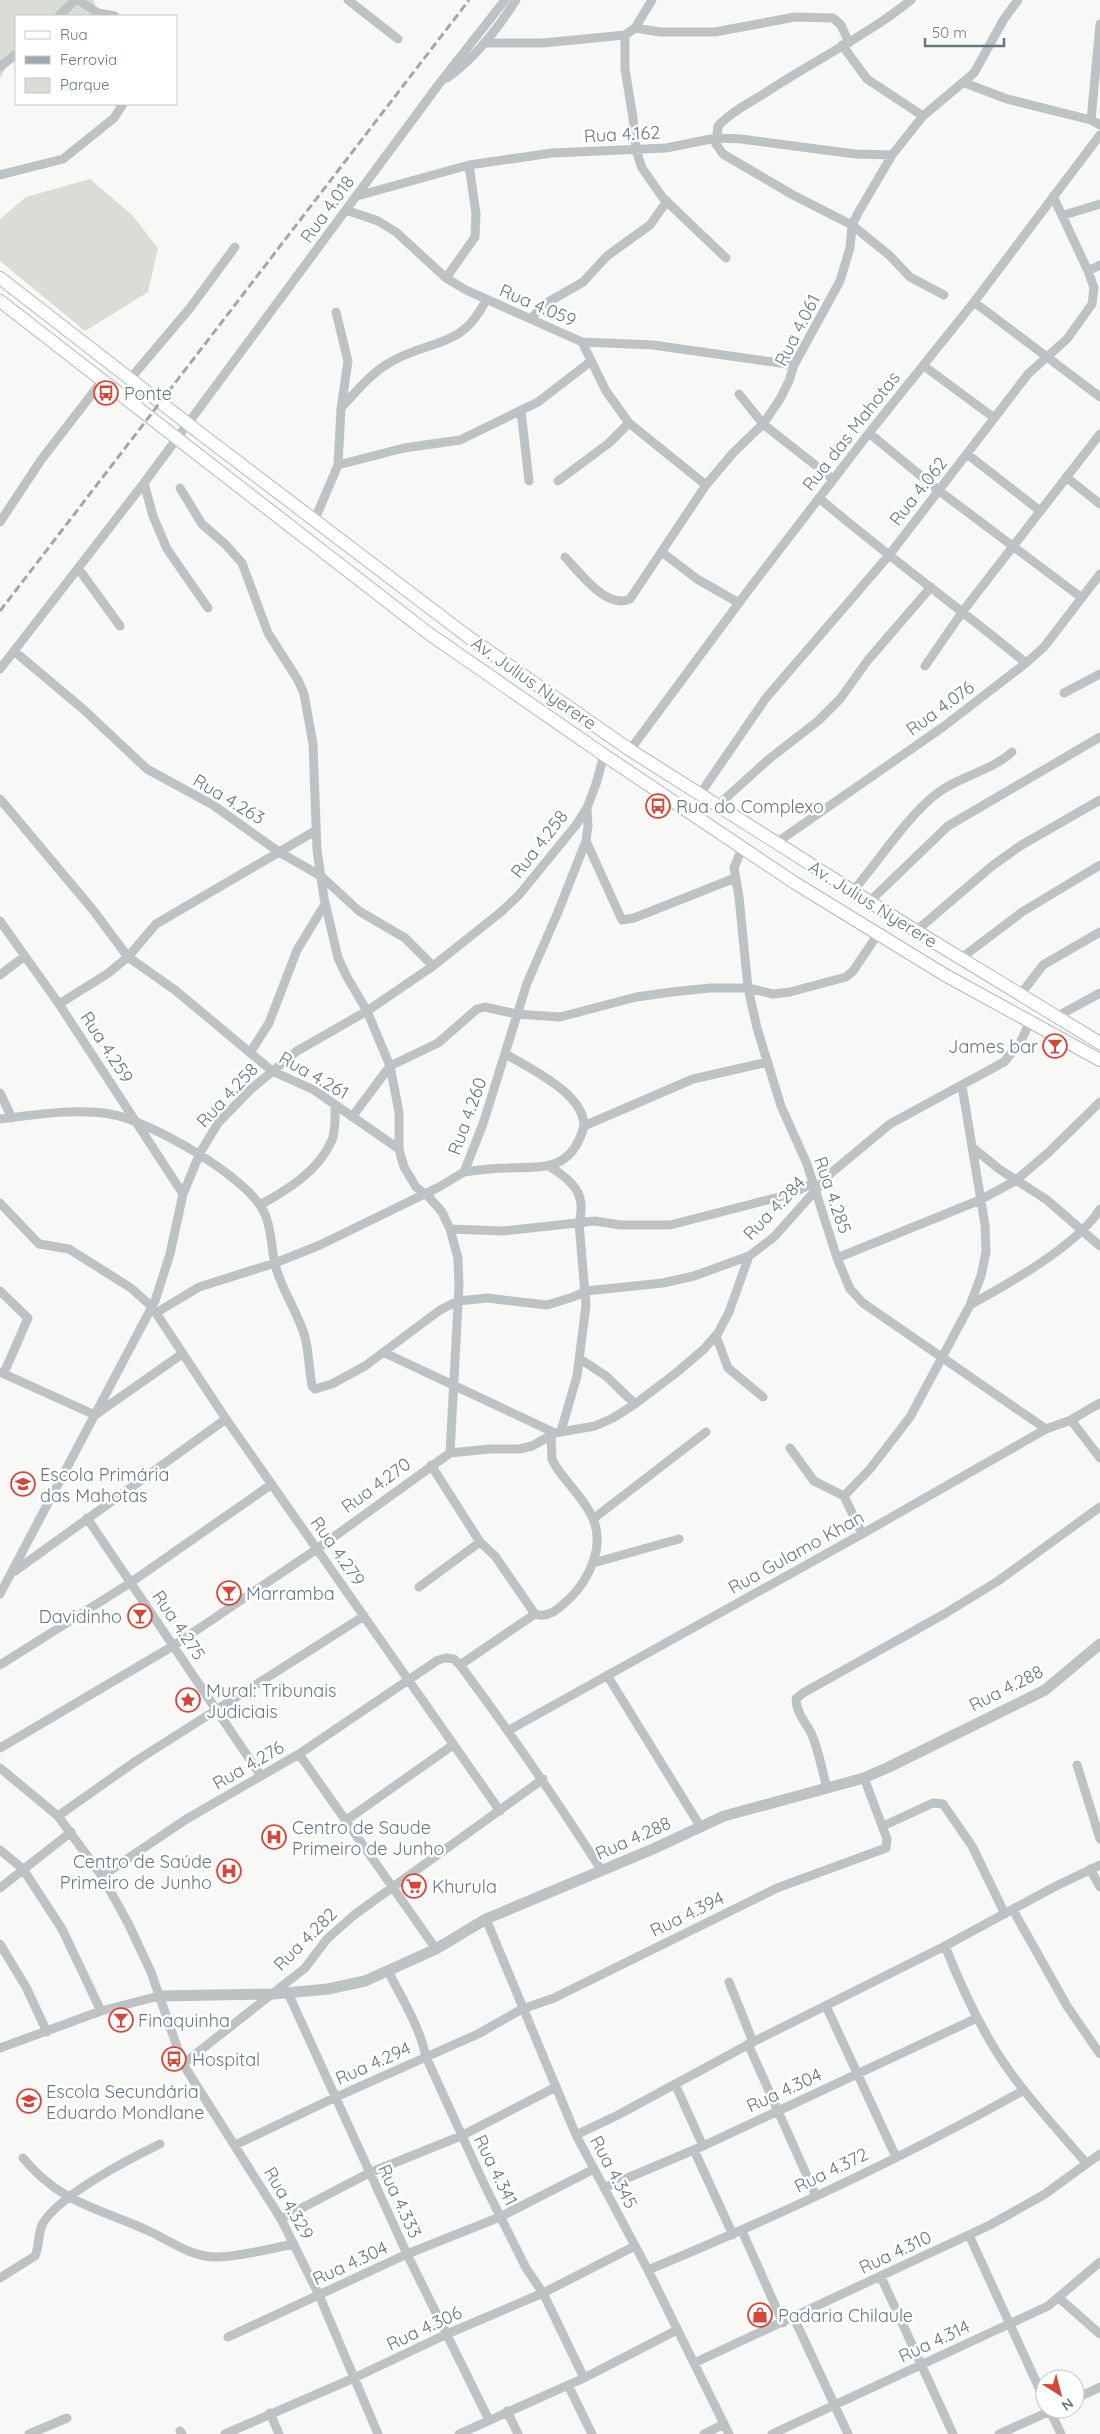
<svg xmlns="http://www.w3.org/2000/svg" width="1100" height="2434" font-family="Quicksand,sans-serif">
	<rect width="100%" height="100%" fill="#f8f8f6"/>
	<!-- green -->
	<path fill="#d9ddd5" d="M0,0H94L98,16H16V58L10,59L0,79Z
		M90,179L132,215L158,248L148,292L85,331L0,261V219L26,197Z"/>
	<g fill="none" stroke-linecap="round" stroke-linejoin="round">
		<!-- secondary casing -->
		<g stroke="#b2b9bc" stroke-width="14">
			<path id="secondary" d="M0,278L205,437L467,636L630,750L916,931L1100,1043
				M0,301L428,633L604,755L795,883L945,975L1100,1060"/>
		</g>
		<!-- minor -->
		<path stroke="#bdc3c5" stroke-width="9" d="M78,0L98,13L115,16
			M348,0L398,39
			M911,0C865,37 811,62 762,95C747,104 730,113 718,126L716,144L723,154L793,195L852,225L889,255L910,277L944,295
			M59,16L75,0
			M635,28L660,32H715L795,17L833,18L841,25L849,43
			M625,35V69L633,118L636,150L642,168L663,198L726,258
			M484,43H543L625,35L635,28L652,0
			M842,45L867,79L923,116
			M0,67L16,54
			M447,78C475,59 498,28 516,0
			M965,83L1007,99L1091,120L1100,125
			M1091,120L1100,24
			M0,175L63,159L114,118L123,104
			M357,196L469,165L552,153L666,148L716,138L741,139L855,154L892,155
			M346,210L378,221L396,232L446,278L466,290L582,342L606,391L629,423L706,485
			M1064,215L1100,204
			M1088,271L1100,265
			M446,278L475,237L476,214L469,165
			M974,302L1100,397
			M531,319L543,305L583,282L607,256L650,225L667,201
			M582,342L653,345L794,365
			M924,366L993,417
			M130,379L190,308L235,247
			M739,394L763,424L833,479
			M341,408C356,392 370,374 389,363C430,338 461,351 486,300
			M521,411L529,481
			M869,433L938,490L1082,598
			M967,454L1039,510
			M338,465L404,448L460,440L538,402L590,362
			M1066,477L1100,504
			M558,481L609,443L629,423
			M144,483L153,516L167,549L208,608
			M180,488L202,524L226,545L242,563L268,633L298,680L304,694L313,744L317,850L324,898L338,958L347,977L367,1011L390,1066L399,1112V1149L404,1167L416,1187L428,1196L442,1212L450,1229L458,1258L459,1286L450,1453
			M819,498C886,555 958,607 1026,663
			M315,519L338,465L341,409L348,361L336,312
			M0,522L41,460L102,381
			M663,553L697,579L739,603
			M565,557C580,573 607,610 630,599L706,485L733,453L763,424L780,399L789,381L794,365L840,281L850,248L852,225L858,213L892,155L923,116L974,73L1004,19L1018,0
			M78,568L120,626
			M14,651L83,709L147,769L213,805L279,852L321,876L359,911L405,938L433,966
			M925,666L963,611L1100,434
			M0,669L144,483L439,84L505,0
			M1064,693L1100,674
			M630,750L750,588L869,433L974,302L1100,135
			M700,794L766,698L890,554L1028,374L1067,339L1092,304L1094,288L1088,271L1053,196
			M0,799L93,910L128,957L175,990L272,1071L314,1090L399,1149
			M717,806L769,759L818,721L840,699L868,660L931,587
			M586,841L622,920L634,918L735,878
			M776,843L943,727L1026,663L1044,647L1100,574
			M742,848L734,868L739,897L748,988L757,1028L781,1106L807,1164L837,1258L850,1289L863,1303L1046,1429
			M853,891C877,863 907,817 935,795C958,776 990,772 1012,752
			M869,902L948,826L1100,737
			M0,921L59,1004L183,1194
			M916,931L992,866L1020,846L1100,800
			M960,959L1022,912L1100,865
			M0,975L25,956
			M1020,995L1043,965L1100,932
			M59,1004L107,974L128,957L156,924L315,831
			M1056,1017L1100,993
			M250,1053L269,1023L297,950L325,904
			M506,1054C530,1069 584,1093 584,1126
			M0,1093L12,1118
			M352,1117L390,1066L438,1043L477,1009L485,1007L516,1014L560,1017L636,997L672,992L710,988H748L773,994L790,992L846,977L853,971L878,934
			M0,1119C35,1115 75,1108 110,1114C148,1120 247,1176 264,1212C272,1228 271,1247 275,1264C281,1290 298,1312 305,1337C309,1353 309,1370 312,1386L315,1389L332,1384L365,1366L440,1310L458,1301L487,1298L547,1305L573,1297L586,1291L663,1283L694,1276L749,1256
			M972,1147L999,1169L1047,1200L1100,1246
			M549,1166C573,1181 587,1194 579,1223L586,1305L577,1376L561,1431
			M464,1172C478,1170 492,1168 507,1168C544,1167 572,1171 584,1126L693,1079L768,1062
			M0,1203L39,1244L69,1249L131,1288L152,1307L226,1419L500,1811
			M260,1205C287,1190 319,1171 332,1140C336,1130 335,1116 335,1105
			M450,1229L503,1231L595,1221L620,1225H670L791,1194L813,1183
			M837,1258L980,1200L1015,1181L1049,1152L1100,1102
			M0,1291L28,1318L4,1373
			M970,1305C1008,1284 1078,1245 1100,1209
			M156,1313L199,1287L275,1263L320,1245L439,1187L464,1172L483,1124L527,983L558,912L586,841L588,826L587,808
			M716,1336L728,1368L763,1397
			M385,1353L555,1433
			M580,1359L606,1376L635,1404
			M0,1372L95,1415L182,1354
			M1071,1420L1100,1458
			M790,1448L814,1481L844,1496L862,1534
			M431,1465L480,1542L495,1556L535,1614
			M844,1496L870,1469L910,1417L970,1305L981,1276L986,1252L985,1225L962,1086
			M87,1518L261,1776
			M593,1519L706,1432
			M593,1563L679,1539
			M15,1571L226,1419
			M419,1587L480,1542
			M0,1594L155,1301L170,1254L183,1194L200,1153L218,1123L250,1090L297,1051L367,1011L433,966L501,912L519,895L576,825L587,808L596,784L604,755
			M0,1665L130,1583L272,1484
			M460,1665L535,1614C549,1619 559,1608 569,1599C589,1580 605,1546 593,1519C585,1499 567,1484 555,1465L552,1459L551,1435
			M607,1675L700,1826
			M509,1730L862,1534L1046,1429L1071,1420L1100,1403
			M0,1748L173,1646L317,1549L450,1453L489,1449H519L532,1446L555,1433L595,1426L613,1418L635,1404L676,1373L704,1349L718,1333L729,1312L749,1256L774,1237L831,1173L890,1124L1004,1062L1020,1043L1030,1022
			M299,1754L436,1949
			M1077,1765L1100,1839
			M0,1768L58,1816L102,1876L128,1923L151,1972L183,2064L281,2219L319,2295L378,2434
			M827,1788C822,1770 819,1752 812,1735C806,1722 796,1713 796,1699L803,1693L946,1613L998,1581L1100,1507
			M58,1816L136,1761L364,1616
			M345,1821L453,1745
			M883,1826L933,1803L943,1804L972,1846L1005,1914
			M0,1850L23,1869L62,1929L101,2011
			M1090,1869L1100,1887
			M102,1876L185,1820L299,1754L438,1660L446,1658L454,1659L460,1665C510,1732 557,1801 602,1871
			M0,1888L71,1832
			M1013,1910L1067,2006L1100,2054
			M486,1919L576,2135L648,2270L729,2434
			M0,1944L26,1987L47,2032
			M945,1946C962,1989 981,2031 1008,2069C1031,2102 1060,2132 1086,2163
			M388,1971C402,1999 420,2027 426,2057L485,2186L526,2268L543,2293L584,2378
			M729,1982L753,2042
			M288,1993L407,2254L489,2420
			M826,2006L896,2157
			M748,2044L816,2196
			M0,2048L101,2011L159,1996
			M183,2064L305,1968L327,1939L354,1915L543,1779
			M675,2084L703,2146
			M576,2135L618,2115L753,2042L945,1946L1054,1887L1100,1865
			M235,2145L334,2098L478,2034L522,2009L554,1998L777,1888L886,1848L887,1839L864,1778
			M694,2150L733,2235
			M23,2158C62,2205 100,2208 151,2232C172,2242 193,2258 218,2257C243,2256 269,2249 294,2244
			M604,2188L703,2146L977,2018
			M281,2219L369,2173L461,2136L556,2087
			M742,2231L783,2323
			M969,2235L1045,2401
			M648,2270C776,2217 903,2158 1024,2090
			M881,2277L953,2434
			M0,2278L35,2256C40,2246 37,2234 43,2223C61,2194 129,2159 160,2144
			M1059,2298L1100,2334
			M794,2318L848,2434
			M228,2337L407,2254L500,2217L594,2169
			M694,2363L990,2225L1045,2194L1100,2154
			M568,2385L592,2434
			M1075,2399L1100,2387
			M1049,2409L1061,2434
			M507,2411L518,2434
			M270,2413L279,2434
			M180,2431L182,2434
			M29,2434L67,2418
			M225,2434L354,2378L447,2334L543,2293L635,2246
			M459,2434L584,2378L677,2330
			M704,2434L724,2424
			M772,2434L1048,2306L1100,2262
			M999,2434L1055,2409"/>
		<!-- tertiary -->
		<path stroke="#bdc3c5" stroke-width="11" d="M159,1996L274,1994L328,1989L365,1981L436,1949L486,1919L653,1849L724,1816L864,1778L891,1766L1045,1690L1100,1644"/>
		<!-- secondary -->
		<use href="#secondary" stroke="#fff" stroke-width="12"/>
		<!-- rail -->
		<path stroke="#a0a8ac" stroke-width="3" stroke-dasharray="8 4" stroke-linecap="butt" d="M0,611L469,0"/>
	</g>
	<!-- icons -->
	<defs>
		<g id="bus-ring" transform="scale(1.25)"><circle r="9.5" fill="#fff" stroke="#d64739" stroke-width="1.5"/><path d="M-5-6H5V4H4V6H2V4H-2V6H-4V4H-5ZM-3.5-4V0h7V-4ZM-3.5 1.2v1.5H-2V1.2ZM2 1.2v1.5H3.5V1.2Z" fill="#d64739"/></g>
		<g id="bar-ring" transform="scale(1.25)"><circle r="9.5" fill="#fff" stroke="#d64739" stroke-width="1.5"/><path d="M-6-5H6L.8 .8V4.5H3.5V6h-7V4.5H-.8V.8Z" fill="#d64739"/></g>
		<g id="school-ring" transform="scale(1.25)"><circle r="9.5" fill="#fff" stroke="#d64739" stroke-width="1.5"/><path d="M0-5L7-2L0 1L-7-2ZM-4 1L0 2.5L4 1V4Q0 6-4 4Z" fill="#d64739"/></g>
		<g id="sight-ring" transform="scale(1.25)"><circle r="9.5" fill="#fff" stroke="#d64739" stroke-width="1.5"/><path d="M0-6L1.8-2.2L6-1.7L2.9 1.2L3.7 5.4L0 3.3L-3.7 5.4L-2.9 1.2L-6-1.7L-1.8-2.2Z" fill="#d64739"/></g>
		<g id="hospital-ring" transform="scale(1.25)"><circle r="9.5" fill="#fff" stroke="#d64739" stroke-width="1.5"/><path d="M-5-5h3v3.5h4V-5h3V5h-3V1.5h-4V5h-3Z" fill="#d64739"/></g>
		<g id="supermarket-ring" transform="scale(1.25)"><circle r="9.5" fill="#fff" stroke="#d64739" stroke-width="1.5"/><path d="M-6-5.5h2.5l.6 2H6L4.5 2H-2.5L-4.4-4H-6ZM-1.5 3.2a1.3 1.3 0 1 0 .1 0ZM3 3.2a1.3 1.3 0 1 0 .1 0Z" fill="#d64739"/></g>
		<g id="shop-ring" transform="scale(1.25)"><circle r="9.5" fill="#fff" stroke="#d64739" stroke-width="1.5"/><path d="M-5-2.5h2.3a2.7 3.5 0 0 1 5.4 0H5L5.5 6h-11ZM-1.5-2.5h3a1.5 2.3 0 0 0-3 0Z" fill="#d64739"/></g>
	</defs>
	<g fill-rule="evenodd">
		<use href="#bus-ring" x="106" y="393"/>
		<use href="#bus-ring" x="658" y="806"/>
		<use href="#bar-ring" x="1055" y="1046"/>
		<use href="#school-ring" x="23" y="1484"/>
		<use href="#bar-ring" x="229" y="1593"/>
		<use href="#bar-ring" x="140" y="1616"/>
		<use href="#sight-ring" x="188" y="1700"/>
		<use href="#hospital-ring" x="274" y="1837"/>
		<use href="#hospital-ring" x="229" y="1871"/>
		<use href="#supermarket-ring" x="414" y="1886"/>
		<use href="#bar-ring" x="121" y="2020"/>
		<use href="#bus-ring" x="174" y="2059"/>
		<use href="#school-ring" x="29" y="2101"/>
		<use href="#shop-ring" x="760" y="2315"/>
	</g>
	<g text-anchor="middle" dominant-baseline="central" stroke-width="5" stroke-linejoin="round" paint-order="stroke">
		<!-- street labels -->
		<g font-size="18" fill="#66777f" stroke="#fff">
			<text transform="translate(622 134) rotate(-3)">Rua 4.162</text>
			<text transform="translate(327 209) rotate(-54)">Rua 4.018</text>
			<text transform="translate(538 305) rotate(23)">Rua 4.059</text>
			<text transform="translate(797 330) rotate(-63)">Rua 4.061</text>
			<text transform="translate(851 431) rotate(-52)">Rua das Mahotas</text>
			<text transform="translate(918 491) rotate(-52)">Rua 4.062</text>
			<text transform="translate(534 683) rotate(35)">Av. Julius Nyerere</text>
			<text transform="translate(940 708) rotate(-36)">Rua 4.076</text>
			<text transform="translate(229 799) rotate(31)">Rua 4.263</text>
			<text transform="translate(539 844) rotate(-52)">Rua 4.258</text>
			<text transform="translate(873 904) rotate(32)">Av. Julius Nyerere</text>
			<text transform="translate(107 1047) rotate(57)">Rua 4.259</text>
			<text transform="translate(314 1075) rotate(30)">Rua 4.261</text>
			<text transform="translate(227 1095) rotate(-47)">Rua 4.258</text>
			<text transform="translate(467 1116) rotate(-70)">Rua 4.260</text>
			<text transform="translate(833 1195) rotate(71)">Rua 4.285</text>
			<text transform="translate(774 1208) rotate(-46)">Rua 4.284</text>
			<text transform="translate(376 1485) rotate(-36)">Rua 4.270</text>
			<text transform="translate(338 1551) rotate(55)">Rua 4.279</text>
			<text transform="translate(796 1552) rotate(-29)">Rua Gulamo Khan</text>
			<text transform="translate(179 1625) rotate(56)">Rua 4.275</text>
			<text transform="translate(1006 1688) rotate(-27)">Rua 4.288</text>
			<text transform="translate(248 1765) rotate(-30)">Rua 4.276</text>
			<text transform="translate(633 1838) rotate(-24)">Rua 4.288</text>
			<text transform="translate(687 1914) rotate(-26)">Rua 4.394</text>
			<text transform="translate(305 1939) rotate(-45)">Rua 4.282</text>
			<text transform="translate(373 2063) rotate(-24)">Rua 4.294</text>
			<text transform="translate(784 2090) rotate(-25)">Rua 4.304</text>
			<text transform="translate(496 2170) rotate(64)">Rua 4.341</text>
			<text transform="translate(831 2170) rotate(-26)">Rua 4.372</text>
			<text transform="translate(614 2172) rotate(62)">Rua 4.345</text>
			<text transform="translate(400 2201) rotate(65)">Rua 4.333</text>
			<text transform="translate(289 2203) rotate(60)">Rua 4.329</text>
			<text transform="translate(895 2252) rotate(-25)">Rua 4.310</text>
			<text transform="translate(350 2263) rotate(-25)">Rua 4.304</text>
			<text transform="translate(424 2328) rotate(-25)">Rua 4.306</text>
			<text transform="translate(934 2341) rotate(-25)">Rua 4.314</text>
		</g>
		<!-- poi labels -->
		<g font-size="18" fill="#66777f" stroke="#fff" text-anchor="start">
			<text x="124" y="393">Ponte</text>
			<text x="676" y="806">Rua do Complexo</text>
			<text x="1038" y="1046" text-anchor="end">James bar</text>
			<text x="40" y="1474">Escola Primária<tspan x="40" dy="21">das Mahotas</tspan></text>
			<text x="246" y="1593">Marramba</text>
			<text x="122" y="1616" text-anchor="end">Davidinho</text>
			<text x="206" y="1690">Mural: Tribunais<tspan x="206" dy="21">Judiciais</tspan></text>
			<text x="292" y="1827">Centro de Saude<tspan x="292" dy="21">Primeiro de Junho</tspan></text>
			<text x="212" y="1861" text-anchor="end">Centro de Saúde<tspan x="212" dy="21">Primeiro de Junho</tspan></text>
			<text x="432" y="1886">Khurula</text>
			<text x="138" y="2020">Finaquinha</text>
			<text x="192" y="2059">Hospital</text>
			<text x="46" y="2091">Escola Secundária<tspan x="46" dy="21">Eduardo Mondlane</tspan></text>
			<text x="778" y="2315">Padaria Chilaule</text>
		</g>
	</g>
	<!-- legend -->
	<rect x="15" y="15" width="162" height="90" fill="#ffffff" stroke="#c2c9cc"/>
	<rect x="25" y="31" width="25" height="8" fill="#ffffff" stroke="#c2c9cc"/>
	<text x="60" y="40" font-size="15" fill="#66777f">Rua</text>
	<rect x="25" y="56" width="25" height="8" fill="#a0a8ac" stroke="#c2c9cc"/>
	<text x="60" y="65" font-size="15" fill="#66777f">Ferrovia</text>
	<rect x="25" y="78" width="25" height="15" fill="#d9ddd5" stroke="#c2c9cc"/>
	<text x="60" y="90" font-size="15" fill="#66777f">Parque</text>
	<!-- north arrow -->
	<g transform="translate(1060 2394) rotate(144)"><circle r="24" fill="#ffffff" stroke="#c2c9cc"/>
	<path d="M0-4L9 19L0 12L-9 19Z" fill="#d64739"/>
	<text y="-8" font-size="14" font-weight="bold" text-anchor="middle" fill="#66777f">N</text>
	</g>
	<!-- scale -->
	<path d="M925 38v8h79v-8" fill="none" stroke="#66777f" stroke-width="2.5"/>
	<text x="932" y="38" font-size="15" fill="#66777f" stroke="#ffffff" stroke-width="4" paint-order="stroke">50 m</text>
</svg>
